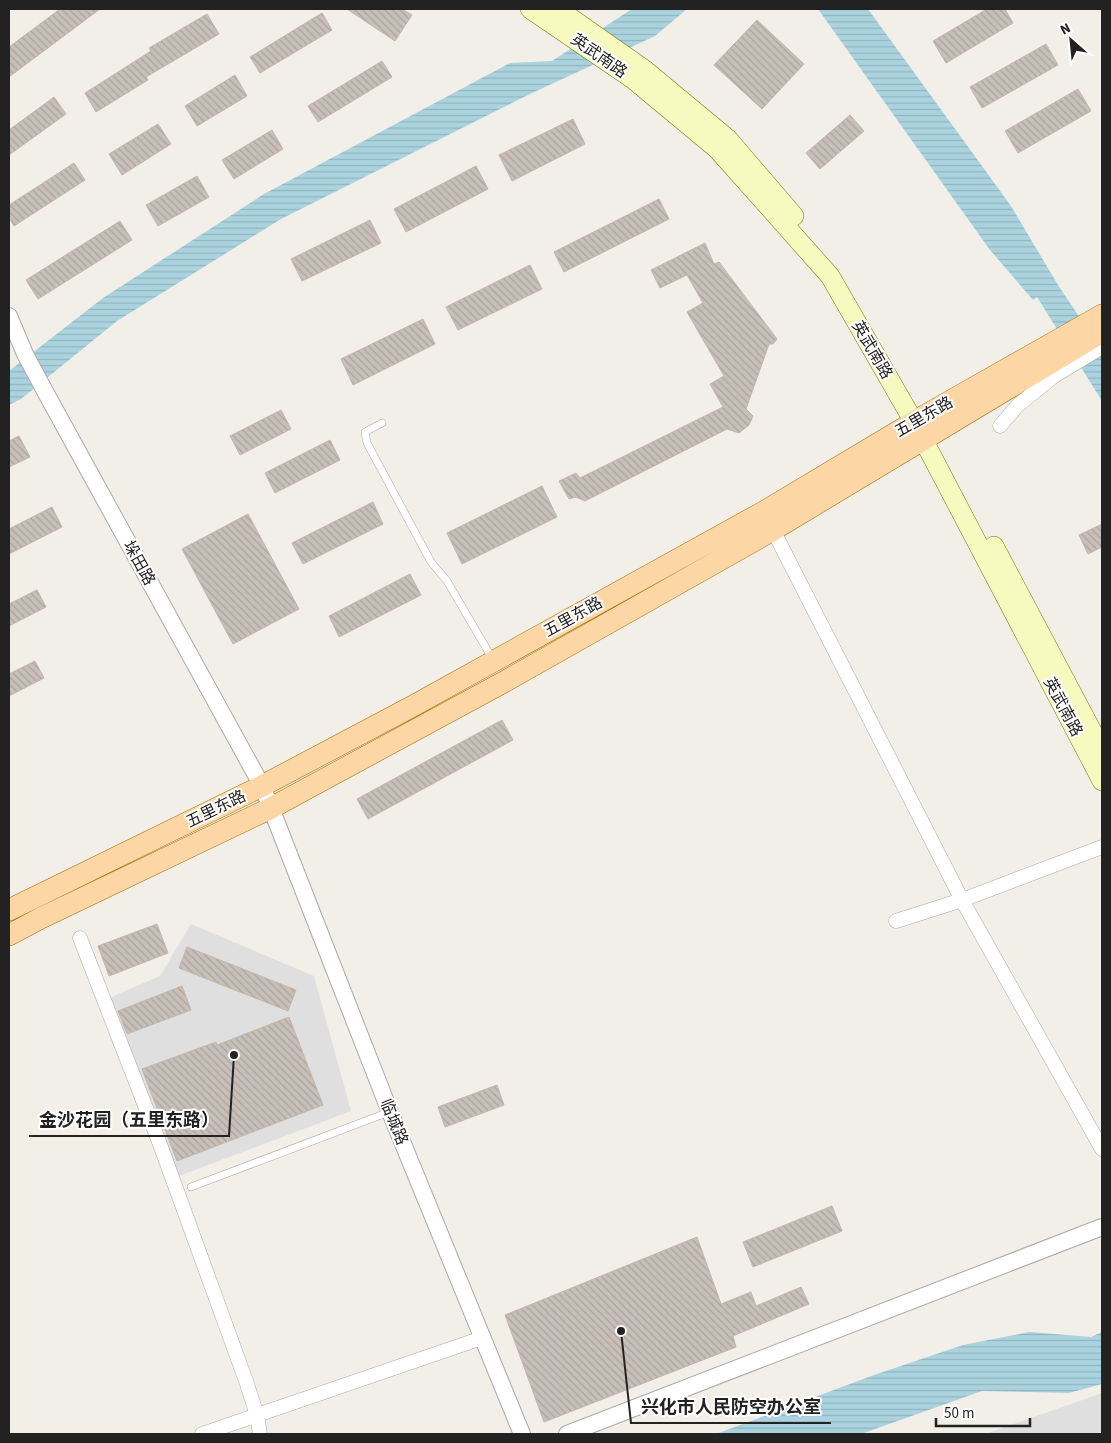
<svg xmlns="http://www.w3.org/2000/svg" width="1111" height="1443" font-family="'Source Sans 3','Noto Sans SC',sans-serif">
	<defs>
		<pattern id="water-rules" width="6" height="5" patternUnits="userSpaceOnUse" patternTransform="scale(1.25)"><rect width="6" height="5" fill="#aad3df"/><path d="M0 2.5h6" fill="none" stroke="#92b5bf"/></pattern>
		<pattern id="building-back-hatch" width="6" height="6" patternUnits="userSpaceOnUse" patternTransform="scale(1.25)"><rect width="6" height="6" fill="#c7bfb8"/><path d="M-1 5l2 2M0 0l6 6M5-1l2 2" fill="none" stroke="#aba49e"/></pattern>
	</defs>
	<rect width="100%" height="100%" fill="#f2efe9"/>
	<!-- residential -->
	<path fill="#e0dfdf" d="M191,924L314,976L351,1111L179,1176L109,998L160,976Z
		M1102,1393V1434H985Z"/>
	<!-- water -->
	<path fill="url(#water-rules)" d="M632,9H687L655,36L530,94L281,219L117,321L21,399L9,405V371L103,298L264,194L510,63L552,61Z
		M818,9H868L1011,206L1058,285L1102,351V401L1037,297L1033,300L990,250Z
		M1030,1332L1091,1337L1102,1332V1384L1069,1393L982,1391L861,1434H716L874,1375L963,1345Z"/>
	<!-- building -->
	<path fill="url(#building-back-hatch)" stroke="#c4b6ab" d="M60,9H100L9,77V47Z
		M347,9H402L412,15L395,41Z
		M987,9H1005L1013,23L946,63L933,41Z
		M322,13L332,30L260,73L250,57Z
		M207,14L219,34L146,77L148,80L96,112L85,93L151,51L149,48Z
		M757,20L804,64L762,109L714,65Z
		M1046,44L1058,65L982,108L970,87Z
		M382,61L392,77L318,122L308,106Z
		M235,75L247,96L197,126L185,106Z
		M1078,89L1091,111L1018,153L1005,131Z
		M54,97L66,114L9,155V130Z
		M850,115L864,131L820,169L806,153Z
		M573,119L585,144L512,181L499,155Z
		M158,124L171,144L122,175L109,154Z
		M272,130L283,149L234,179L222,160Z
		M74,163L85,180L14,226L9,218V205Z
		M476,166L488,189L406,232L394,209Z
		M197,176L209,197L158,226L146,205Z
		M659,199L669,219L564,272L554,252Z
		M370,220L381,243L302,281L291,259Z
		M120,221L132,240L38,299L26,280Z
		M705,243L714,264L719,262L777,339L773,344H769L746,409L753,416L749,425L739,433L727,429L585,501L576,497L569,499L559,481L576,473L580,478L723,407L710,384L724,376L687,312L703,303L687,275L660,288L651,270Z
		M530,265L542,289L458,330L446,307Z
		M423,319L435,344L353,385L341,359Z
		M281,410L291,429L240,455L230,436Z
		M19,436L30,457L9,467V441Z
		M330,440L340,460L275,493L265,473Z
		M542,486L557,517L462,564L447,533Z
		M373,502L383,524L303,564L292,543Z
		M52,507L62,527L9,554V529Z
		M248,514L299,609L233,644L182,549Z
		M1102,524V547L1088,554L1079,535Z
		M410,574L421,595L339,637L329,616Z
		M37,590L46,607L9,626V604Z
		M35,661L44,678L9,696V674Z
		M502,720L513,740L368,819L357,799Z
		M157,924L168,953L109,976L98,946Z
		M187,947L296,990L288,1011L179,968Z
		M182,986L191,1010L127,1034L118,1011Z
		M289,1017L323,1105L177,1161L142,1069L216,1042L217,1045Z
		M497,1085L504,1105L445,1127L438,1107Z
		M832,1206L842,1231L753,1267L743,1242Z
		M697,1237L721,1304L751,1292L756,1306L801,1287L809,1304L733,1336L736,1347L544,1422L505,1315Z"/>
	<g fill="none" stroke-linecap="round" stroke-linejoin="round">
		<!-- service casing -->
		<g stroke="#a9a9a9" stroke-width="8">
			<path id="service" d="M382,423L365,432L367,443L431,562L447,581L492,658
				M191,1187L389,1112"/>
		</g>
		<!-- minor casing -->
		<g stroke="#a9a9a9" stroke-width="15">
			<path id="minor" d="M1000,426L1017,406L1054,376L1102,347
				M773,530L962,900L1102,1149
				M896,921L962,900L1102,847
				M80,938L161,1147L246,1381L257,1415L260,1434
				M202,1434L482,1338"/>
		</g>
		<!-- tertiary casing -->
		<g stroke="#a9a9a9" stroke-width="18">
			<path id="tertiary" d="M9,316L25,354L47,395L262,786L271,808L390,1112L522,1434
				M567,1434L1102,1227"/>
		</g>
		<!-- secondary casing -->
		<g stroke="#707d05" stroke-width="20">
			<path id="secondary" d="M530,9L634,80L717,149L830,276L914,422L1102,781
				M558,9L645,70L728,139L794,216
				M994,546L1102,750"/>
		</g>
		<!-- primary casing -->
		<g stroke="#a06b00" stroke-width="22">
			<path id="primary" d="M9,910L262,786L413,706L765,511L924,416L1102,315
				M9,935L41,918L271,808L502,683L773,530L1102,332"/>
		</g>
		<!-- service -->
		<use href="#service" stroke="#fff" stroke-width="7"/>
		<!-- minor -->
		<use href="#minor" stroke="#fff" stroke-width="14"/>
		<!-- tertiary -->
		<use href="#tertiary" stroke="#fff" stroke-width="16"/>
		<!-- secondary -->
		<use href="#secondary" stroke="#f7fabf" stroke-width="19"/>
		<!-- primary -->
		<use href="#primary" stroke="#fcd6a4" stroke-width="21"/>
	</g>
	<g text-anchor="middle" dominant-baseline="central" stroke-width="4" stroke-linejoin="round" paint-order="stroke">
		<!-- street labels -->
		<g font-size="16" fill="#222" stroke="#fff">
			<text transform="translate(599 56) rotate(35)">英武南路</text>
			<text transform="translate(872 350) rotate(60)">英武南路</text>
			<text transform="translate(924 417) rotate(-30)">五里东路</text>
			<text transform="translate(139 563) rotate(61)">垛田路</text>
			<text transform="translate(573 617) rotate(-29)">五里东路</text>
			<text transform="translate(1063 707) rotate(62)">英武南路</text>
			<text transform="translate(216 809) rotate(-26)">五里东路</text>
			<text transform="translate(394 1122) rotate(68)">临城路</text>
		</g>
	</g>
	<!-- callouts -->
	<path fill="none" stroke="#222" stroke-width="2" d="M234 1055L229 1136H29M621 1331L631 1423H831"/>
	<g fill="#222" stroke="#fff" stroke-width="2">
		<circle cx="234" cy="1055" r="5"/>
		<circle cx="621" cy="1331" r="5"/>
	</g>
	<g font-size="18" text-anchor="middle" font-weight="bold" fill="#222" stroke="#fff" stroke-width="4" stroke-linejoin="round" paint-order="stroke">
		<text x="129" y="1126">金沙花园（五里东路）</text>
		<text x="731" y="1413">兴化市人民防空办公室</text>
	</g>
	<!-- border -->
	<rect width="1111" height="1443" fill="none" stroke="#222222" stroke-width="20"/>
	<!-- north arrow -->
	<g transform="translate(1071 40) rotate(333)" stroke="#ffffff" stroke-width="4" paint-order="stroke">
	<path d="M0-4L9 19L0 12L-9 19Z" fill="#222222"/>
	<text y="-8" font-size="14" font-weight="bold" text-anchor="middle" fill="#222222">N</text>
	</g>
	<!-- scale -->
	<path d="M936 1418v8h94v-8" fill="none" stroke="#222222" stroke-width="2.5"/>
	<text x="944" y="1418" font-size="15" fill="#222222" stroke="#ffffff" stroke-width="4" paint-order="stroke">50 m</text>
</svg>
